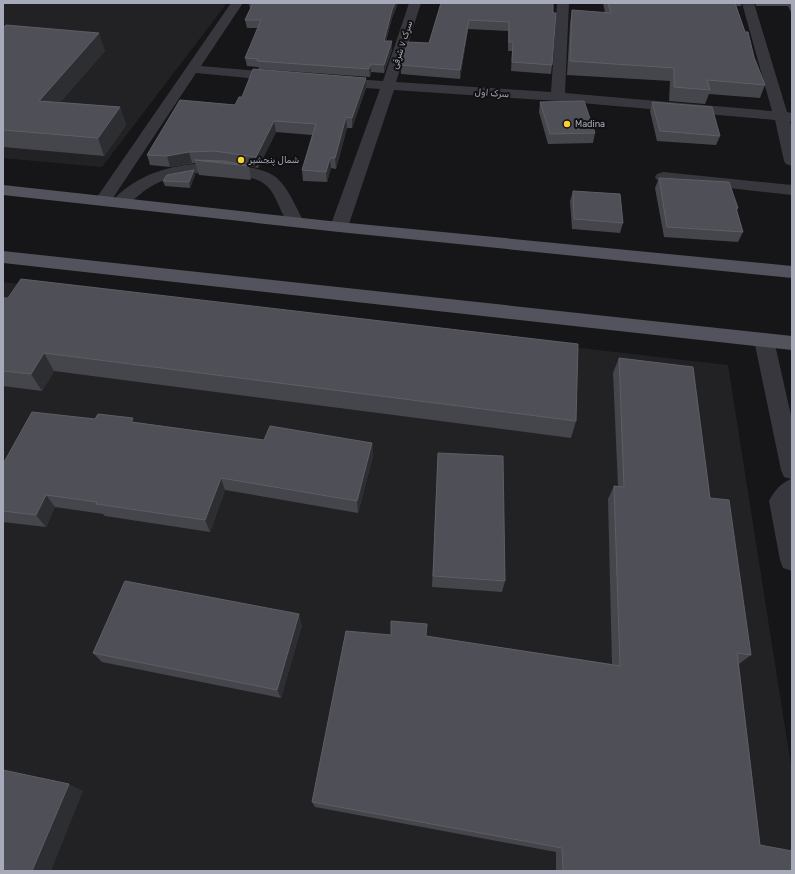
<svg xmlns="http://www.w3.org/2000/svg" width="795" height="874" font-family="Rubik,'Noto Naskh Arabic',sans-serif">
	<rect width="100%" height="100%" fill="#161618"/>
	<!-- built -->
	<path fill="#222225" d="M3,3H227L102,167L3,158Z
		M3,282L728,365L792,772V871H3Z"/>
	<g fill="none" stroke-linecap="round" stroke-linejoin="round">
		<!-- minor -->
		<path fill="#37373d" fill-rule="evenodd" d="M231,3H243L201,66L281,73L286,74L288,77L286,80L281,81L196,73L109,204L103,205L97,204L95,200Z
			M409,3H421L396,82L551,92L557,3H569L565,93L772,111L742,3H754L787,112L792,113V121H790L792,130V166L786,164L784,161L775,120L558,101L394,90L348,227L345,231L339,232L333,231L330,227L380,89L337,86L332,85L330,82L332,79L337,78L383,81Z
			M216,163C233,165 266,167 278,179C290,191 296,208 304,222L301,226L295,227L289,226C281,214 277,196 267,186C260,179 248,177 239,175C208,171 174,171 147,189C136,196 128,209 114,206L112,202C115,197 120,193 125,189C151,169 184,163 216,163Z
			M663,172L792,185V195L657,180L655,177L657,174Z
			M764,333L771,335L774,340L792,420V571L783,568L780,560L769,501C774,491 781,483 791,479L784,477L781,470L754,340L757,335Z"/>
		<!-- major -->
		<path fill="#52535c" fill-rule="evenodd" d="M3,185L339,222L792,266V278L339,232L3,195Z
			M3,251L792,336V350L3,263Z"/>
	</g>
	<!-- wall -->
	<path fill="#44464b" d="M249,3H398L392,18L386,41L392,50L384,73L371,72L370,77L259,69L258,67L247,66L245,58L258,28H247L245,20L251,8H250Z
		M441,3L553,13L552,65L551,74L511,71L512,51H508V31L468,29L460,79L401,74V65L429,43Z
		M603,3H742L741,6H736L754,57L765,85L760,98L709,94L705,104L669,101L670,81L567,75L570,23L572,10L605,13Z
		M755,3H792V14L788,6H756Z
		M3,28L105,51L60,102L120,107L126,125L104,156L3,147Z
		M366,78V88L352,128H347L336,169L331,168L327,182L303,181L302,170L312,135L276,132L258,168L249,166L251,180L199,175L195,163L170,167L150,165L147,155L235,105L242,97Z
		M540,102L595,133L593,143L548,144L539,112Z
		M652,102L720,136L716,145L657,141L650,111Z
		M195,175L190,188L165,186L163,181Z
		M659,178L738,208L737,211L743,232L738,242L664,237L655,188Z
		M573,191L623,223L620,233L572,229L570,201Z
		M3,298L576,421L571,438L54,371L42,391L3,386Z
		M619,358L710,498L751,655L739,664L760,845L792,871H556V852L315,807L312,802L391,635L426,636L612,664L608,499L614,486H618L613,373Z
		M135,422L264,440L372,443L373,456L358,513L225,490L210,532L105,516L103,514L55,507L46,527L3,522V464Z
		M438,453L505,581L502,592L432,587Z
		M302,625L281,698L102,662L93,653Z"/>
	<!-- shaded-wall -->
	<path fill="#2d2e32" d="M395,3H398L392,18L384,49V41L392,10Z
		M469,20L468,29L460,79V70Z
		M99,33L105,51L46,119L39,101Z
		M392,41V50L384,73V65Z
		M371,64V72L370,77L369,69Z
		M366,78V88L352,128V118Z
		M120,107L126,125L104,156L98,138Z
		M346,117L347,128L336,169L335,158Z
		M274,121L276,132L258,168L256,157Z
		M189,152L192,163L170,167L167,156Z
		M330,158L331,168L327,182L326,172Z
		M194,170L195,175L190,188L189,182Z
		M44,353L54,371L42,391L31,374Z
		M133,418L139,431L131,422Z
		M372,443L373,456L358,513L357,501Z
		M221,478L225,490L210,532L205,520Z
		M46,495L55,507L46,527L36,515Z
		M299,614L302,625L281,698L277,690Z
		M69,784L83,791L51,871H32Z"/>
	<!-- building -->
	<path fill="#4f5057" stroke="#5d5e66" d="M253,3H395L392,10L384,41H392L384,65L371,64L369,69L257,61L258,59L245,58L261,20H245Z
		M441,3H553V13H556L552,65L512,62L513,42H509V22L469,20L460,70L401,65L408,42L429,43Z
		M608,3H735L745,32H748L754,57L765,85L707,80L710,90L674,87V68L570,61L572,10L611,13Z
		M6,25L99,33L39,101L120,107L98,138L3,130V28Z
		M253,69L366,78L352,118L346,117L335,158H330L326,172L302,170L316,124L274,121L256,157L214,151L189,152L167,156L147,155L180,100L235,105L239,97H242Z
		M584,101L595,133L550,134L540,102Z
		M652,102L712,107L720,136L660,131Z
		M195,160L224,161L249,166Z
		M194,170L189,182L163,181L167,175Z
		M659,178L729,182L738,208H736L743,232L667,227Z
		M573,191L620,194L623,223L574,219Z
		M21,279L578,344L576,421L44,353L31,374L3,371V298H8Z
		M619,358L693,367L710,498L729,500L751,655L737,653L760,845L792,851V871H563L562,848L312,802L346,631L391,635V621L427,624L426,636L620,666L614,486L624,487Z
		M32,412L95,419L98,414L133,418L131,422L264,440L270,426L372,443L357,501L221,478L205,520L96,504L97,502L46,495L36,515L3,511V464Z
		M438,453L503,456L505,581L433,576Z
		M125,581L299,614L277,690L93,653Z
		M3,770L69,784L32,871H3Z"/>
	<!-- markers -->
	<g fill="#fbd22b" stroke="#111113" stroke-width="1.5">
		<circle cx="567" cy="124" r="4"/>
		<circle cx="241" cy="160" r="4"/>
	</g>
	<g text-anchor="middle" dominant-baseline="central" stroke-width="4" stroke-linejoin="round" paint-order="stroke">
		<!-- far-street labels -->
		<g font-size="9" fill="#a7aab9" stroke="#111113">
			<text transform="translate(402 45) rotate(-72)">سرک ۷ شرقی</text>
			<text transform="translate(492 93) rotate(4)">سرک‌ اول</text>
		</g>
		<!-- far-poi labels -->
		<g font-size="9" fill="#a7aab9" stroke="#111113" text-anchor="start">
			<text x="575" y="124">Madina</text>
			<text x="249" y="160">شمال پنجشیر</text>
		</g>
	</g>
	<!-- border -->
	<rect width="795" height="874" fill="none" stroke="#a7aab9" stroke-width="8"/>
</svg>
